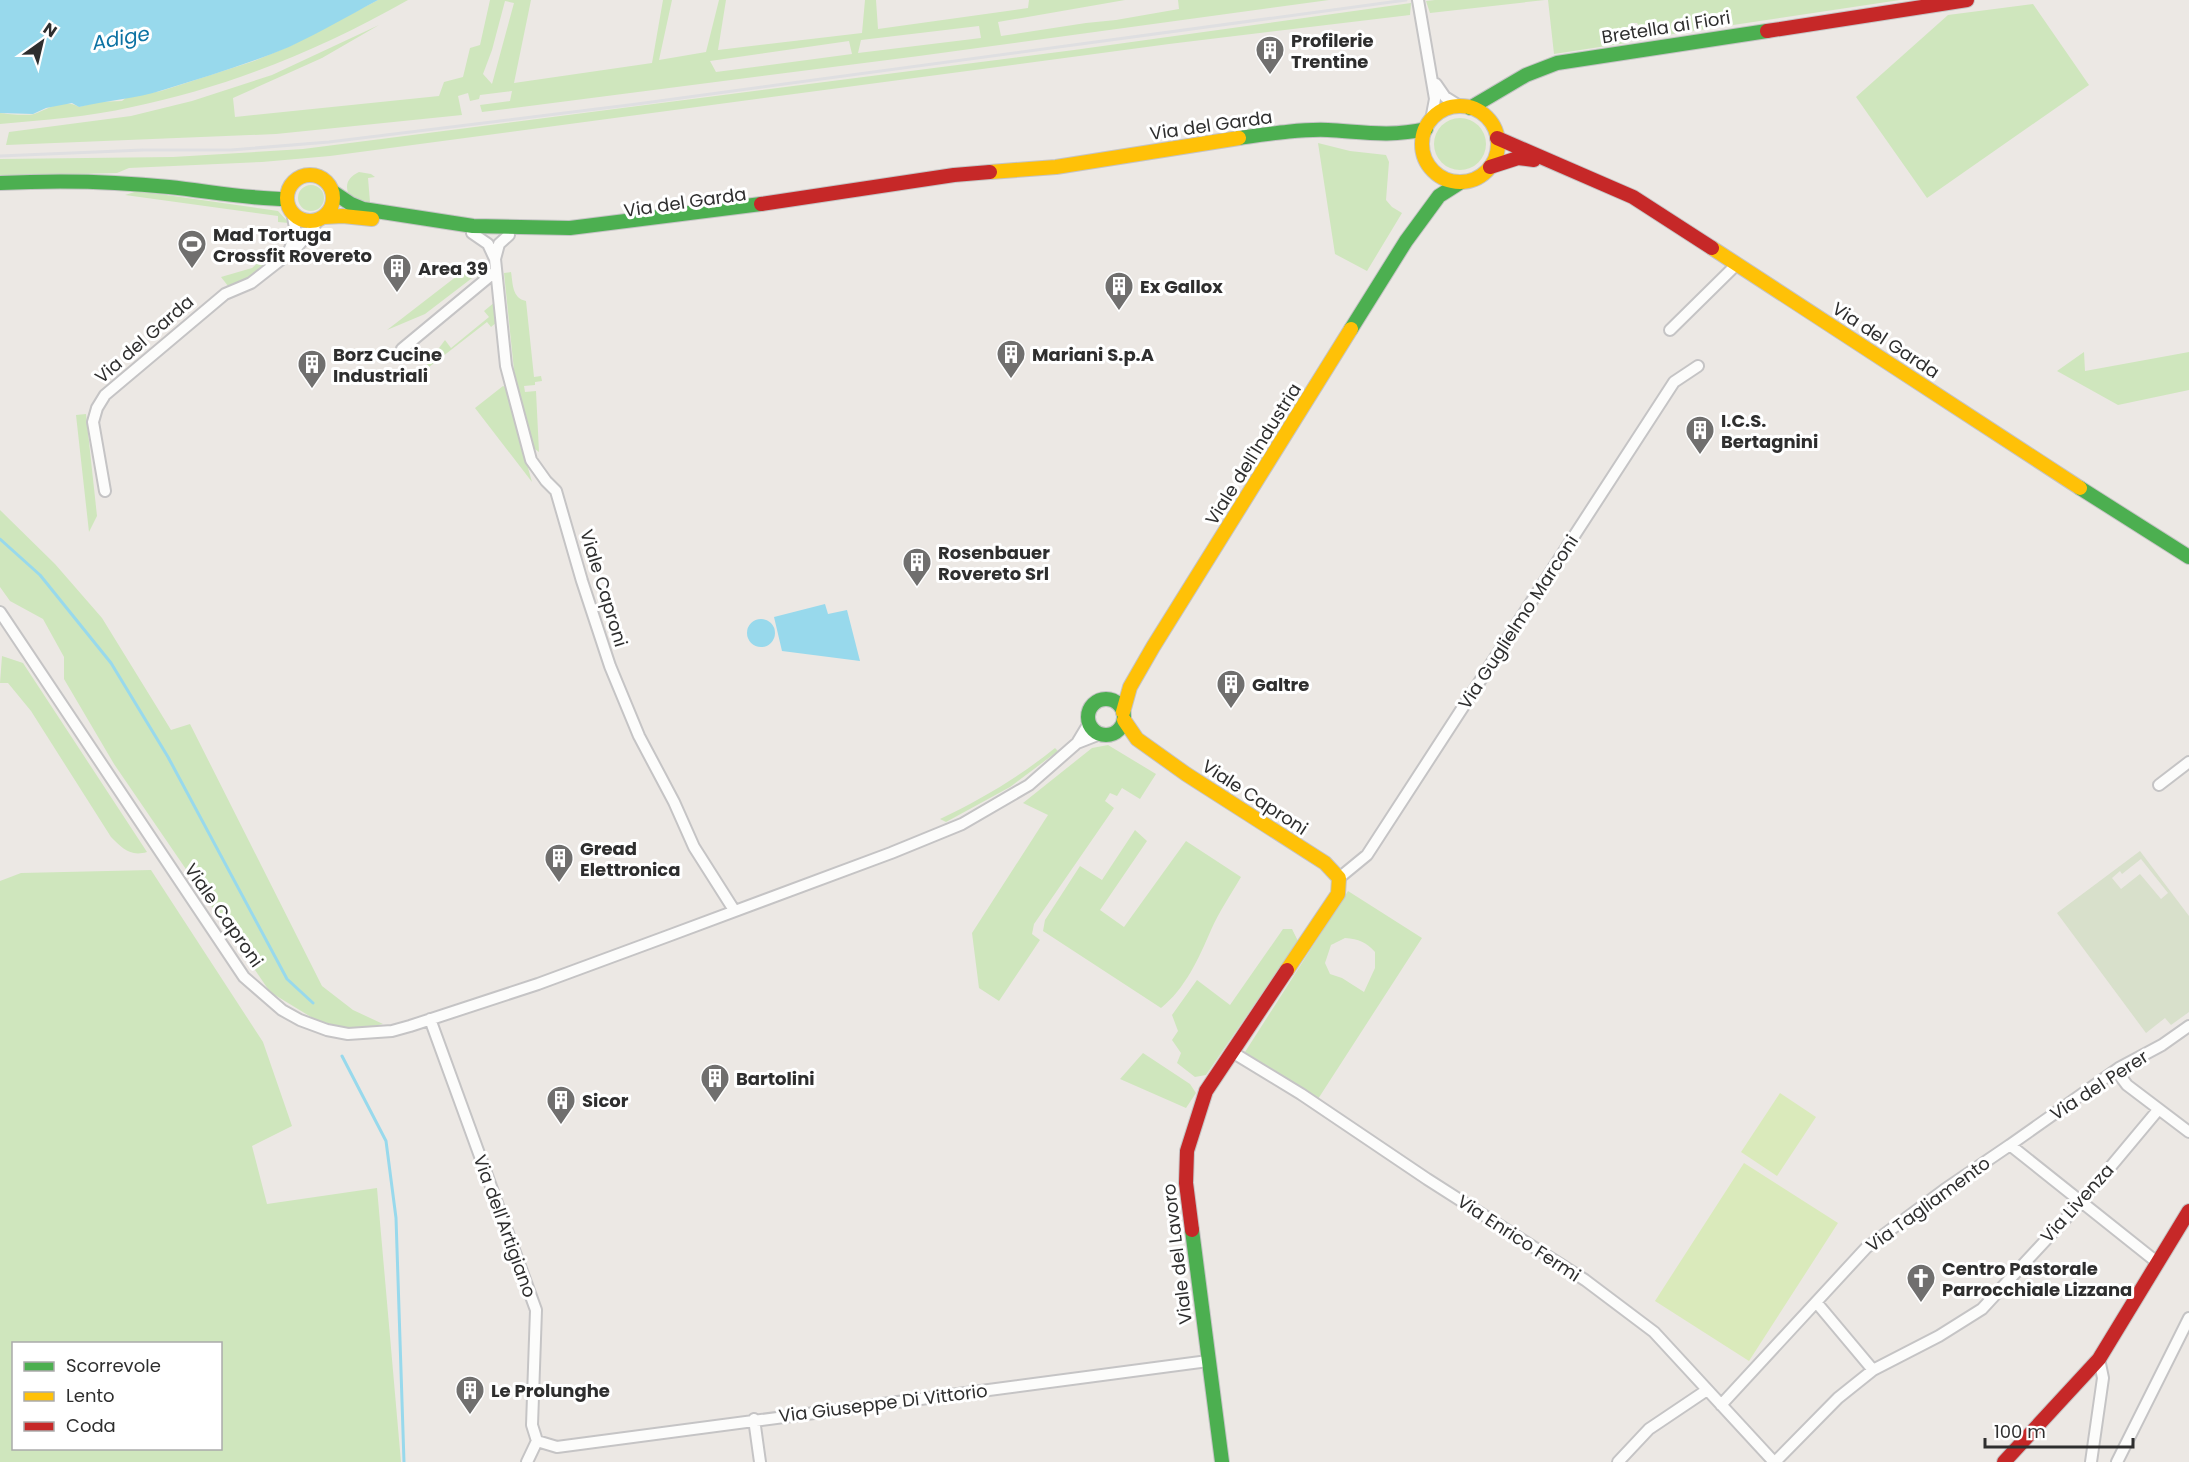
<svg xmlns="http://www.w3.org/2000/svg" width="2189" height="1462" font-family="Poppins,sans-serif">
	<rect width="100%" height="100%" fill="#ece8e4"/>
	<!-- green -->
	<path fill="#cfe6bd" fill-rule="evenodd" d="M378,0H408C322,49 229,87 132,107C88,117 44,120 0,124V113C8,114 26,116 34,114C49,109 63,98 79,107L97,102L122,101L127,97L161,91L254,61L290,46Z
		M490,0H531L514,83L652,63L663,0H672L659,60L706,52L719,0H726L718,50L862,33L865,0H876L878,29L1028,8L1029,0H1125L998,22L1001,36L1086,23L1116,20L1179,9L1178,0H1329L919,56L482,112L480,105L510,101L512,91L480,95L479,99L470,101L468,93L458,96L462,115L276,134L6,145L9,132L131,116L192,101L272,75L379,25L322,58L233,98L235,117L439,96L444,82L463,77L470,48L480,45ZM505,1L514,3L492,84L483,74L492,50ZM979,26L981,38L858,53L861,40ZM849,41L852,54L716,72L710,61Z
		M1435,0H1545L1430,13L1426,1Z
		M1548,0H1900L1653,37L1646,36L1637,23H1631V37L1626,43L1554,54Z
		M1411,3L1410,15L1169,44L330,156L262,162L129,168L117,173L0,176V159L173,157L303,149L1074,50Z
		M2033,4L2089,85L1927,198L1856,97L1948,15Z
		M1434 144a26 26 0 1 1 52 0a26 26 0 1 1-52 0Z
		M1318,143L1350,151L1386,155L1389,162L1386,200L1392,207L1402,213L1367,271L1335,254Z
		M359,172L371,174L375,177L368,178L370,202L446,219L350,198C344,185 347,178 359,172Z
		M298 198a13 13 0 1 1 26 0a13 13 0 1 1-26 0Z
		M138,191L278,211L289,223L278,222V216L125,195Z
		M261,260L265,265L245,281L228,286L221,277L252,268Z
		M466,269L470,275L475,271L482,279L480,280L476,275L425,314L387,330Z
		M511,272C513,284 512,298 526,301L534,377L541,376L542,381L535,382V385L524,386L525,392L536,391L539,452L532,447L515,380L504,273Z
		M495,302L497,322L491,327L487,322L429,367L427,364L445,340L451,348L489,317L484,311Z
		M2084,352L2085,371L2189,352V390L2118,405L2057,371Z
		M503,386L505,387L532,482L475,408Z
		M86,414L97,516L89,532L76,415Z
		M0,510L55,564L102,618L171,730L190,724L322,986L353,1010L383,1024L353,1030L316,1020L270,992L114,764L64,679V657L43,619L10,601L0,587Z
		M2,656L23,663L147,852C130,857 122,848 111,837L31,711L8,683H0Z
		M1108,745L1156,774L1140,799L1122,788L1117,796L1110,793L1105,801L1114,808L1034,924L1032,934L1040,940L999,1001L979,988L972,933L1048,815L1023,803L1092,748Z
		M1055,748L1058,751L1010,787L946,822L940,819C982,799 1019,777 1055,748Z
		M1135,830L1147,841L1100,910L1124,927L1186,841L1241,877C1231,894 1219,912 1211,930C1199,958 1185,989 1161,1008L1043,931L1045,920L1080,866L1102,880Z
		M151,870L263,1042L292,1126L252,1146L267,1204L377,1188L401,1462H0V881L21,873ZM14,1344H220V1448H14Z
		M1348,891L1422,938L1318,1099L1245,1052ZM1345,938C1359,939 1366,942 1375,952V968L1364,992L1342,978L1330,974L1325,963L1331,945Z
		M1283,929H1292L1298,941L1206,1075L1195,1077L1177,1063L1181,1053L1172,1040L1178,1031L1172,1015L1197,980L1230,1005Z
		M1143,1053L1190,1084L1196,1093L1186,1108L1120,1079Z"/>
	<!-- cemetery -->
	<path fill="#d8e0cb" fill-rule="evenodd" d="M2140,851L2189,916V1012L2171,1025L2165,1018L2146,1033L2057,913ZM2141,859L2168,893L2161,899L2140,874L2121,889L2112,878L2120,871L2122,874Z"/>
	<!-- pitch -->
	<path fill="#daeabb" d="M1780,1093L1816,1117L1777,1176L1741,1152Z
		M1744,1163L1838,1223L1749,1361L1655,1301Z"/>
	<!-- water -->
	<path fill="#98d9ec" d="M0,0H378C348,16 319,33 289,47C248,64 205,77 163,90C136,99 107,100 79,107L72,103L46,108L33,114L0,113Z
		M825,604L828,614L847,610L860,661L782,651L774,617Z
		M747 633a14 14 0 1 1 28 0a14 14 0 1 1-28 0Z"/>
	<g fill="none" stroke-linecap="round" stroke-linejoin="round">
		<!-- stream -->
		<path stroke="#98d9ec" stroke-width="3" d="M0,539L40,575L111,663L168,757L287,979L313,1003
			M342,1056L386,1141L396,1218L404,1462"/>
		<!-- street casing -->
		<g stroke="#c5c4c5" stroke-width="14">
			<path id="street" d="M1418,0L1435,99L1431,120
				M1436,84L1445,97L1461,107
				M472,233L488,244L495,259L506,366L531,460L546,481L556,491L582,581L610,666L639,736L674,802L694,847L734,910
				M289,251L296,233L292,212
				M495,259L499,244L509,235
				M1670,330L1737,264
				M402,349L496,271
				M105,491L93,422L97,408L105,395L225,294L251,283L297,247L311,231L318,220
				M0,612L244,977L282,1010L300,1020L327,1030L348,1034L392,1031L410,1026L538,984L668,936L891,853L962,824L1029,785L1077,743L1089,723
				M1077,743L1100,734
				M2159,785L2189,762
				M1339,878L1367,855L1674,382L1698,366
				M430,1019L536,1310L532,1425L537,1441L557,1447L1208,1361
				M1232,1052L1301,1094L1427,1179L1585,1280L1654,1332L1774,1462
				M2119,1068L2121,1077L2127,1085L2189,1132
				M2010,1145L2119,1068L2162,1045L2189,1026
				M1816,1302L1873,1370
				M1721,1405L1866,1248L1944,1190L2010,1145L2158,1263
				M754,1419L760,1462
				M527,1462L537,1441
				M1618,1462L1649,1429L1707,1390
				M1775,1462L1838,1398L1873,1370L1939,1336L1982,1309L2082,1201L2158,1110
				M2091,1462L2103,1378L2099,1359
				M2117,1462L2189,1318"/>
		</g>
		<!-- fast casing -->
		<g stroke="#c5c4c5" stroke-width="16">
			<path id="fast" d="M1470,108L1526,75L1557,63L1767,31
				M1239,138C1268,134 1299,129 1328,130C1363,132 1391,137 1426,129
				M0,183C57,180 112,181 169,187C208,191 248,199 287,199
				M333,192L351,204L363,209L473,226L570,228L761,204
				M1351,329L1406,241L1439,196L1461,182
				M2080,488L2189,557
				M1088 717a18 18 0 1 1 36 0a18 18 0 1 1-36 0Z
				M1192,1230L1222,1462"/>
		</g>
		<!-- slow casing -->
		<g stroke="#c5c4c5" stroke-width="16">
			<path id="slow" d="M1422 144a38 38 0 1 1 76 0a38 38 0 1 1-76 0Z
				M990,172L1056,167L1239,138
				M287 198a23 23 0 1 1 46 0a23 23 0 1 1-46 0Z
				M324,217L343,216L372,219
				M1712,248L2080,488
				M1123,712L1130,687L1153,647L1351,329
				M1124,720L1137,739L1186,774L1325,863L1339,878L1338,894L1287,970"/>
		</g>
		<!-- jam casing -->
		<g stroke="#c5c4c5" stroke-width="16">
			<path id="jam" d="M1767,31L1967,0
				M1497,138L1633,197L1712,248
				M1490,167L1518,158L1534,160
				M761,204L954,175L990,172
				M1192,1230L1186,1183L1187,1151L1206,1091L1287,970
				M2004,1462L2099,1359L2189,1211"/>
		</g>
		<!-- street -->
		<use href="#street" stroke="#fcfcfb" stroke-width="10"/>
		<!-- fast -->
		<use href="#fast" stroke="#4caf50" stroke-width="14"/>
		<!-- slow -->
		<use href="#slow" stroke="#ffc107" stroke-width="14"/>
		<!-- jam -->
		<use href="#jam" stroke="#c62828" stroke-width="14"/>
		<!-- rail -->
		<path stroke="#dfdfe1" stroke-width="3" d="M0,156L143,150H231L329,142L637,104L1406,0"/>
	</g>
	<!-- icons -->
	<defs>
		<g id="building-pin" transform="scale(1.5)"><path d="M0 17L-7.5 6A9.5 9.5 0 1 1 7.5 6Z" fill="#706f6e" stroke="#fff"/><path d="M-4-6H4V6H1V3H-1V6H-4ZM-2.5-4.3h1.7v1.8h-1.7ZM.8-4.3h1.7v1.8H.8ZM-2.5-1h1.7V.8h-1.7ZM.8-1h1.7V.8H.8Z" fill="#fff"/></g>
		<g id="stadium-pin" transform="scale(1.5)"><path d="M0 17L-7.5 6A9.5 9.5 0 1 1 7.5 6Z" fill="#706f6e" stroke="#fff"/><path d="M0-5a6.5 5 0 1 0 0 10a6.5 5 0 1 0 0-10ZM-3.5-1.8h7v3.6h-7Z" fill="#fff"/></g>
		<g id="church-pin" transform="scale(1.5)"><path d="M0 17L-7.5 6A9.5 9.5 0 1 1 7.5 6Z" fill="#706f6e" stroke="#fff"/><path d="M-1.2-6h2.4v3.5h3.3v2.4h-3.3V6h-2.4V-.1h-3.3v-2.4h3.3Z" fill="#fff"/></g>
	</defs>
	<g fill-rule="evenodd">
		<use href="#building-pin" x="1270" y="50"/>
		<use href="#stadium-pin" x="192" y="244"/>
		<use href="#building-pin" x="397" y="268"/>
		<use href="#building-pin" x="1119" y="286"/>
		<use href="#building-pin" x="1011" y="354"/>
		<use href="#building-pin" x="312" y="364"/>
		<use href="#building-pin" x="1700" y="430"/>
		<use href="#building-pin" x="917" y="562"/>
		<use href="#building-pin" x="1231" y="684"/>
		<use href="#building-pin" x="559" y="858"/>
		<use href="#building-pin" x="715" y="1078"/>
		<use href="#building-pin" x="561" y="1100"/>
		<use href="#church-pin" x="1921" y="1278"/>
		<use href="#building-pin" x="470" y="1390"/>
	</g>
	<g text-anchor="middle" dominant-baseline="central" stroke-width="6" stroke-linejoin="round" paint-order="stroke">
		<!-- street labels -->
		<g font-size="18" fill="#2e2e2e" stroke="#fff">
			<text transform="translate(1666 27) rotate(-9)">Bretella ai Fiori</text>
			<text transform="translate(1211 125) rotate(-8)">Via del Garda</text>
			<text transform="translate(685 202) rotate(-8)">Via del Garda</text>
			<text transform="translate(144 339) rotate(-41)">Via del Garda</text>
			<text transform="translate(1886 340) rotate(33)">Via del Garda</text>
			<text transform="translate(1253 454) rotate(-58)">Viale dell'Industria</text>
			<text transform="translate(604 588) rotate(73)">Viale Caproni</text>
			<text transform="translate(1518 622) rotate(-57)">Via Guglielmo Marconi</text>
			<text transform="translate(1255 797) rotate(33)">Viale Caproni</text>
			<text transform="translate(224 915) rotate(55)">Viale Caproni</text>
			<text transform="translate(2099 1085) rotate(-33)">Via del Perer</text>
			<text transform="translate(2077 1203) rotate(-48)">Via Livenza</text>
			<text transform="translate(1928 1204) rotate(-36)">Via Tagliamento</text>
			<text transform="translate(505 1226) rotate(70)">Via dell'Artigiano</text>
			<text transform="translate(1519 1238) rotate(33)">Via Enrico Fermi</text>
			<text transform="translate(1177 1254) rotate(-97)">Viale del Lavoro</text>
			<text transform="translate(883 1403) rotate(-7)">Via Giuseppe Di Vittorio</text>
		</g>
		<!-- poi labels -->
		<g font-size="18" font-weight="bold" fill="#2e2e2e" stroke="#fff" text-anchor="start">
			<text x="1291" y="40">Profilerie<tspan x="1291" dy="21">Trentine</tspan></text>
			<text x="213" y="234">Mad Tortuga<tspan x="213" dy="21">Crossfit Rovereto</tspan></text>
			<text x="418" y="268">Area 39</text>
			<text x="1140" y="286">Ex Gallox</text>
			<text x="333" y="354">Borz Cucine<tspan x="333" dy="21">Industriali</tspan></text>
			<text x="1032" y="354">Mariani S.p.A</text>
			<text x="1721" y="420">I.C.S.<tspan x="1721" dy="21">Bertagnini</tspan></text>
			<text x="938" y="552">Rosenbauer<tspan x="938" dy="21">Rovereto Srl</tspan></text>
			<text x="1252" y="684">Galtre</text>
			<text x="580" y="848">Gread<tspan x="580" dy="21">Elettronica</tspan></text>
			<text x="736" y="1078">Bartolini</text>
			<text x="582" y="1100">Sicor</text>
			<text x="1942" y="1268">Centro Pastorale<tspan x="1942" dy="21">Parrocchiale Lizzana</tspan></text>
			<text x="491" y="1390">Le Prolunghe</text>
		</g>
		<!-- water labels -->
		<g font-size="20" font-style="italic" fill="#0c72a3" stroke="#fff">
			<text transform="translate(121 38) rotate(-10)">Adige</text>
		</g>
	</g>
	<!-- legend -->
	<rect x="12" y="1342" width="210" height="108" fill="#ffffff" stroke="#ababab" stroke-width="1.5"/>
	<rect x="24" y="1362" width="30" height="9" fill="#4caf50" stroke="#ababab" stroke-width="1.5"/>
	<text x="66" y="1372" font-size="18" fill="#2e2e2e">Scorrevole</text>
	<rect x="24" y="1392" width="30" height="9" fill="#ffc107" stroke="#ababab" stroke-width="1.5"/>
	<text x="66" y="1402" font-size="18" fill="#2e2e2e">Lento</text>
	<rect x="24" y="1422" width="30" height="9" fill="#c62828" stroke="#ababab" stroke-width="1.5"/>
	<text x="66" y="1432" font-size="18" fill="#2e2e2e">Coda</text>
	<!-- north arrow -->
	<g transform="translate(42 42) rotate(34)" stroke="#ffffff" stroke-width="4.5" paint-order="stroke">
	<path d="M0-4.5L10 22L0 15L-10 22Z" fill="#2e2e2e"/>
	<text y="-9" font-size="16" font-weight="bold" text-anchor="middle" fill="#2e2e2e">N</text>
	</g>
	<!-- scale -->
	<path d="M1985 1438v9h148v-9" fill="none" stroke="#2e2e2e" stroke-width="3"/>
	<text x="1994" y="1438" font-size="18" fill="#2e2e2e" stroke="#ffffff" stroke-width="4.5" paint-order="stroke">100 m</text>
</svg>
